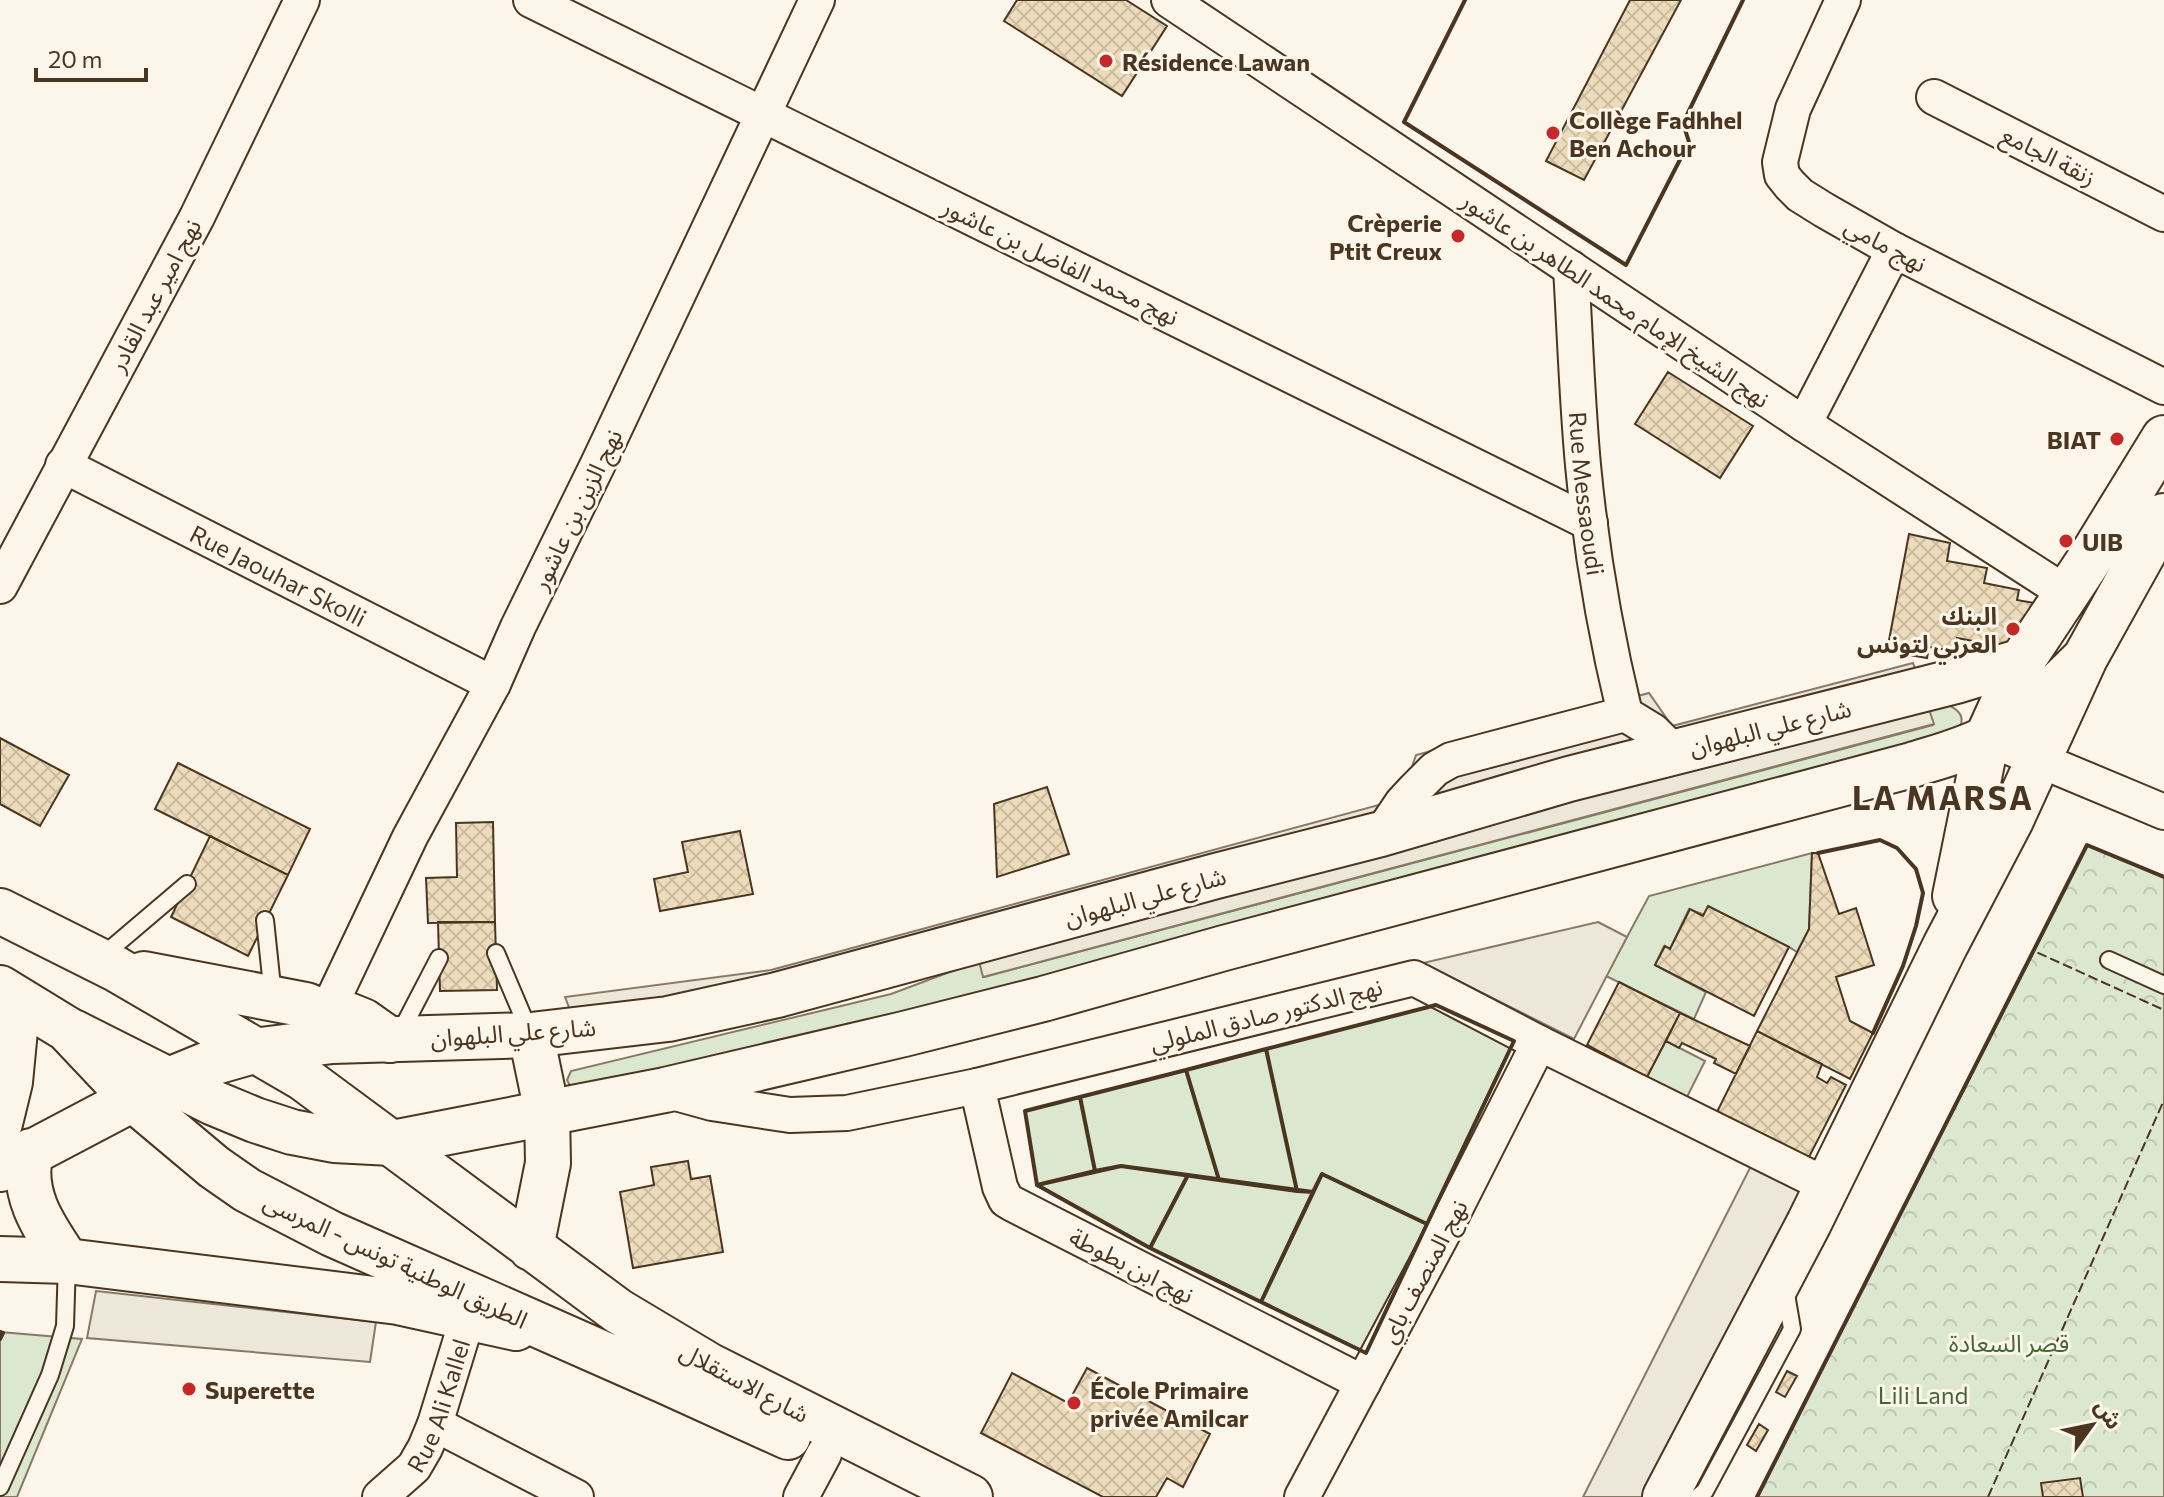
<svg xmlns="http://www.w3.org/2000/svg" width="2164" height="1497" font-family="Commissioner,'Noto Sans Arabic',sans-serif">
	<defs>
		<pattern id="park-crowns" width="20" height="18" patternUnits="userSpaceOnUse" patternTransform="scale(2)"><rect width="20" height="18" fill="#dce7d0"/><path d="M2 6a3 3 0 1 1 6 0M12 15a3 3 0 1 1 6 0" fill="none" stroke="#bec7b2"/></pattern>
		<pattern id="building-cross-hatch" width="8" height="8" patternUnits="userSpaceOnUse" patternTransform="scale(2)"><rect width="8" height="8" fill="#ecdcbc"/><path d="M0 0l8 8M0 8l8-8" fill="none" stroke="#ccbda1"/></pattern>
	</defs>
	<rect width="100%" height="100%" fill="#fbf6e9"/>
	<!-- green -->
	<path fill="#dce7d0" stroke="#887966" stroke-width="2" d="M1948,705C1962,711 1965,719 1958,732L986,995L574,1093L567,1080L571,1071L891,994L979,961L984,977L1933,725L1929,710Z
		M1812,853L1809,929L1797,952L1789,947L1689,909L1670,949L1664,946L1655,965L1706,992L1694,1019L1606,976L1649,896Z
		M1436,1005L1514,1041L1366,1353L1150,1248L1037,1185L1025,1111Z
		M1666,1041L1705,1061L1687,1097L1647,1077Z
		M0,1332L82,1339L17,1497H0Z"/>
	<!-- park -->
	<path fill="url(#park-crowns)" stroke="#887966" stroke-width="2" d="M2087,845L2164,877V1497H1757Z"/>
	<!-- parking -->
	<path fill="#ede7d9" stroke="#887966" stroke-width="2" d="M1913,663L1934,724L983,977L979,961L572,1015L565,997L771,970L1401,799L1416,755L1649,693L1672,726Z
		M1598,922L1627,937L1574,1039L1423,963Z
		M1754,1160L1803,1186L1646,1497H1583Z
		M96,1291L376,1322L370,1362L87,1338Z"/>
	<!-- building -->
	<path fill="url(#building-cross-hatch)" stroke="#4a3520" stroke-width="2" d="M1017,0H1126L1167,26L1122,96L1004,21Z
		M1630,0H1681L1584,180L1546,161Z
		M1668,372L1753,426L1720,478L1635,424Z
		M1909,534L1950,543L1947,561L1987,568L1984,583L2019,590L2017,600L2034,603L2025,651L1957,638L1954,651L1929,647L1927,658L1887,651Z
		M0,738L69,775L40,826L0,804Z
		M178,763L310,829L288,875L155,809Z
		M1047,787L1069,854L997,877L994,804Z
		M493,822L495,922L428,923L426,878L457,877L456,823Z
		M740,831L753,894L660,911L654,879L688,872L682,842Z
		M210,836L288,875L248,956L171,917Z
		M1812,853H1818L1839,914L1856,908L1874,965L1836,977L1850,1021L1873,1033L1850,1079L1757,1031L1809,929Z
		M1708,906L1789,947L1754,1016L1655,965L1665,946L1670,949L1690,909L1703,916Z
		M438,922H495L497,990L440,991Z
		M1619,982L1680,1013L1647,1077L1587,1045Z
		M1680,1013L1750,1046L1736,1074L1714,1063L1716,1059L1682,1043L1679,1048L1666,1041Z
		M1757,1031L1822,1064L1817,1077L1827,1083L1831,1077L1846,1085L1808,1159L1717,1112Z
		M688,1161L691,1179L710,1176L723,1252L633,1268L620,1192L654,1185L651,1167Z
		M1087,1368L1210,1434L1183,1487L1167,1478L1156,1497H1103L981,1433L1012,1373L1068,1403Z
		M1787,1371L1797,1376L1785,1397L1776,1392Z
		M1759,1424L1768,1430L1756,1451L1747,1445Z
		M2080,1478L2083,1497H2043L2041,1483Z"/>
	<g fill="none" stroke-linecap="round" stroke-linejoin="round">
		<!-- lane casing -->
		<g stroke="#4a3520" stroke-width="20">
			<path id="lane" d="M265,920L273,996
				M496,953L530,1033
				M100,958L187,884
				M2109,960L2164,985
				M399,1035L439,958
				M0,1487L50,1375L65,1326L67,1262
				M1698,1497L1705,1491L1792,1329L1785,1288"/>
		</g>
		<!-- street casing -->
		<g stroke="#4a3520" stroke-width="38">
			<g id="street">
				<path d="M531,0L1590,523"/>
				<path d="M1169,0L1804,424L2066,593"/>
				<path d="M1843,0L1793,109L1780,162L1782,175L1790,185L1800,195L1824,210L1894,250L2164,387"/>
				<path d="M1934,97L2164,214"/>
				<path id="s1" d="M1571,268C1575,334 1577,400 1583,465C1591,549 1605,632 1625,714"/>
				<path d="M1804,424L1894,250"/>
				<path id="s2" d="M63,465L493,684"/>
				<path d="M0,586L197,217L302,0"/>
				<path d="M1987,738L2164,812"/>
				<path d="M1381,834L1402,803L1414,790L1435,769L1451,760L1625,714L1653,731L1674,752"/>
				<path d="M326,1014L410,837L493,684L518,627L598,464L817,0"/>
				<path d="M977,1086L1000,1187L1006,1200L1011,1203L1363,1383"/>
				<path d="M665,1090L712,1103L790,1115L847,1113L977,1086L1414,978L1539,1043L1828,1186"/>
				<path d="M435,1424L576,1497"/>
				<path id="s3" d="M380,1497L414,1467L425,1448L435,1424L474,1297"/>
				<path d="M801,1497L824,1454"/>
				<path d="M1302,1497L1443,1233L1539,1043"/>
			</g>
		</g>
		<!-- secondary casing -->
		<g stroke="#4a3520" stroke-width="48">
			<path id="secondary" d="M1955,896L1987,738L2022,661L2089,560L2164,438
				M73,1032L214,1103L255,1120L292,1132L334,1140L392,1143L665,1090L904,1034L1043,999L1224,948L1912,765C1937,757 1965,750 1989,737C2026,717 2055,688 2085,658
				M31,1151C20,1194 44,1227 67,1261
				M0,1169L169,1080L208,1064L254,1051L332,1041L531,1035L668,1019L777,995L1216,876L1381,834L1569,779L1956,681L2022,661
				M0,1259L67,1261L398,1302L516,1328
				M1665,1497L1809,1223L1945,946L2011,820L2085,658L2164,516"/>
		</g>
		<!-- highway casing -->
		<g stroke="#4a3520" stroke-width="48">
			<path id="highway" d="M0,911L116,969L303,1078L618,1311L710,1366L970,1497
				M144,974L306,1005L326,1014L348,1015L363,1021L390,1040
				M0,988L67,1029L133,1099L214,1167L247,1190L332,1234L667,1382L788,1437
				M531,1035L547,1112L548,1163L531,1248
				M0,1123L10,1082L18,999"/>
		</g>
		<!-- lane -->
		<use href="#lane" stroke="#fbf6e9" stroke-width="16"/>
		<!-- street -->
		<use href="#street" stroke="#fbf6e9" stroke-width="34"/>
		<!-- secondary -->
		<use href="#secondary" stroke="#fbf6e9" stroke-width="44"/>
		<!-- highway -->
		<use href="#highway" stroke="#fbf6e9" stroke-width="44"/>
		<!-- fence -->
		<path stroke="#4a3520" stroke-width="2" stroke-dasharray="10 4" stroke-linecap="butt" d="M1757,1497L2034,951L2164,1010
			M1988,1497L2164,1100"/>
		<!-- wall -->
		<path stroke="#4a3520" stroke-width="4" d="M1465,0L1404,122L1626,265L1689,142L1683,123L1743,0
			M1818,853L1880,840L1897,848L1916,869L1923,893L1916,926L1903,966L1873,1033
			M1436,1005L1514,1041L1427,1224L1322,1174L1313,1192L1297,1191L1266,1049Z
			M1266,1049L1297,1191L1219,1180L1186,1070Z
			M1186,1070L1219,1180L1121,1166L1095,1171L1080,1097Z
			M1080,1097L1095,1171L1037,1185L1025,1111Z
			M1121,1166L1188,1175L1150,1248L1037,1185Z
			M1322,1174L1427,1224L1366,1353L1261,1302Z
			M1188,1175L1313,1192L1261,1302L1150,1248Z
			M0,1332L3,1333L0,1339
			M1757,1497L2087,845L2164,877"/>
	</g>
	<!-- markers -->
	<g fill="#c62828" stroke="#fbf6e9" stroke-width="3">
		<circle cx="1106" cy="61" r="8"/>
		<circle cx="1553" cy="133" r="8"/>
		<circle cx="1458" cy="236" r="8"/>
		<circle cx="2117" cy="439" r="8"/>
		<circle cx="2066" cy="541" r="8"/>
		<circle cx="2013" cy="629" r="8"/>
		<circle cx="189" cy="1389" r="8"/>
		<circle cx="1074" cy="1403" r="8"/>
	</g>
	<g text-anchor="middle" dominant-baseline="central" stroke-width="6" stroke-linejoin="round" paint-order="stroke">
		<!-- poi labels -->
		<g font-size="24" font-weight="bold" fill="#4a3520" stroke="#fbf6e9" text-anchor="start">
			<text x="1122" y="61">Résidence Lawan</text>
			<text x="1569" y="119">Collège Fadhhel<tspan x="1569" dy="28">Ben Achour</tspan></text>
			<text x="1442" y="222" text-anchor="end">Crèperie<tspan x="1442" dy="28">Ptit Creux</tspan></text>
			<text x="2101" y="439" text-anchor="end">BIAT</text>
			<text x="2082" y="541">UIB</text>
			<text x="1997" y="615" text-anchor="end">البنك<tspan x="1997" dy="28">العربي لتونس</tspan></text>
			<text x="205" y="1389">Superette</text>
			<text x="1090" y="1389">École Primaire<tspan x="1090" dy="28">privée Amilcar</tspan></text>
		</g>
		<!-- street labels -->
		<g font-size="24" fill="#4a3520" stroke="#fbf6e9">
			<text transform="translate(2049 155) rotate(27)">زنقة الجامع</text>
			<text transform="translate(1886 244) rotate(28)">نهج مامي</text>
			<text transform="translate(1061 261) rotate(26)">نهج محمد الفاضل بن عاشور</text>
			<text transform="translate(154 295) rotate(-62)">نهج امير عبد القادر</text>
			<text transform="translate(1616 299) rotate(34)">نهج الشيخ الإمام محمد الطاهر بن عاشور</text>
			<text stroke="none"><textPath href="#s1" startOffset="226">Rue Messaoudi</textPath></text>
			<text transform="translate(576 509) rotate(-64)">نهج الزين بن عاشور</text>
			<text stroke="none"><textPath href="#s2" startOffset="242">Rue Jaouhar Skolli</textPath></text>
			<text transform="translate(1770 727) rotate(-14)">شارع علي البلهوان</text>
			<text transform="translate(1145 896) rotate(-15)">شارع علي البلهوان</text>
			<text transform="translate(1266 1014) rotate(-14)">نهج الدكتور صادق الملولي</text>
			<text transform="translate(513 1032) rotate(-4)">شارع علي البلهوان</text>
			<text transform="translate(396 1260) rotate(25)">الطريق الوطنية تونس - المرسى</text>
			<text transform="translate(1132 1265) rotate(27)">نهج ابن بطوطة</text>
			<text transform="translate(1423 1271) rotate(-62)">نهج المنصف باي</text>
			<text transform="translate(745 1382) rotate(28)">شارع الاستقلال</text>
			<text stroke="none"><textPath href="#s3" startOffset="112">Rue Ali Kallel</textPath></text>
		</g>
		<!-- park labels -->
		<g font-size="24" fill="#436837" stroke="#fbf6e9">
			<text x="2009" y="1342">قصر السعادة</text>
			<text x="1923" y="1394">Lili Land</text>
		</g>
		<!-- district labels -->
		<g font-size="32" font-weight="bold" letter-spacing="2" fill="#4a3520" stroke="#fbf6e9">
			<text x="1943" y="797">LA MARSA</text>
		</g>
	</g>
	<!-- north arrow -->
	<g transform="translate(2092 1425) rotate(57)" stroke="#fbf6e9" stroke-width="6" paint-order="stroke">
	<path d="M0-6L14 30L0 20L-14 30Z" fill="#4a3520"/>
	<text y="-12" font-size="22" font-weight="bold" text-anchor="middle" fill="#4a3520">ش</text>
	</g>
	<!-- scale -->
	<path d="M36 68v12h110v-12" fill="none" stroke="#4a3520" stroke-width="4"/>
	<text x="48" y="68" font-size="24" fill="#4a3520" stroke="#fbf6e9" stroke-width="6" paint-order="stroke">20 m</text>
</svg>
